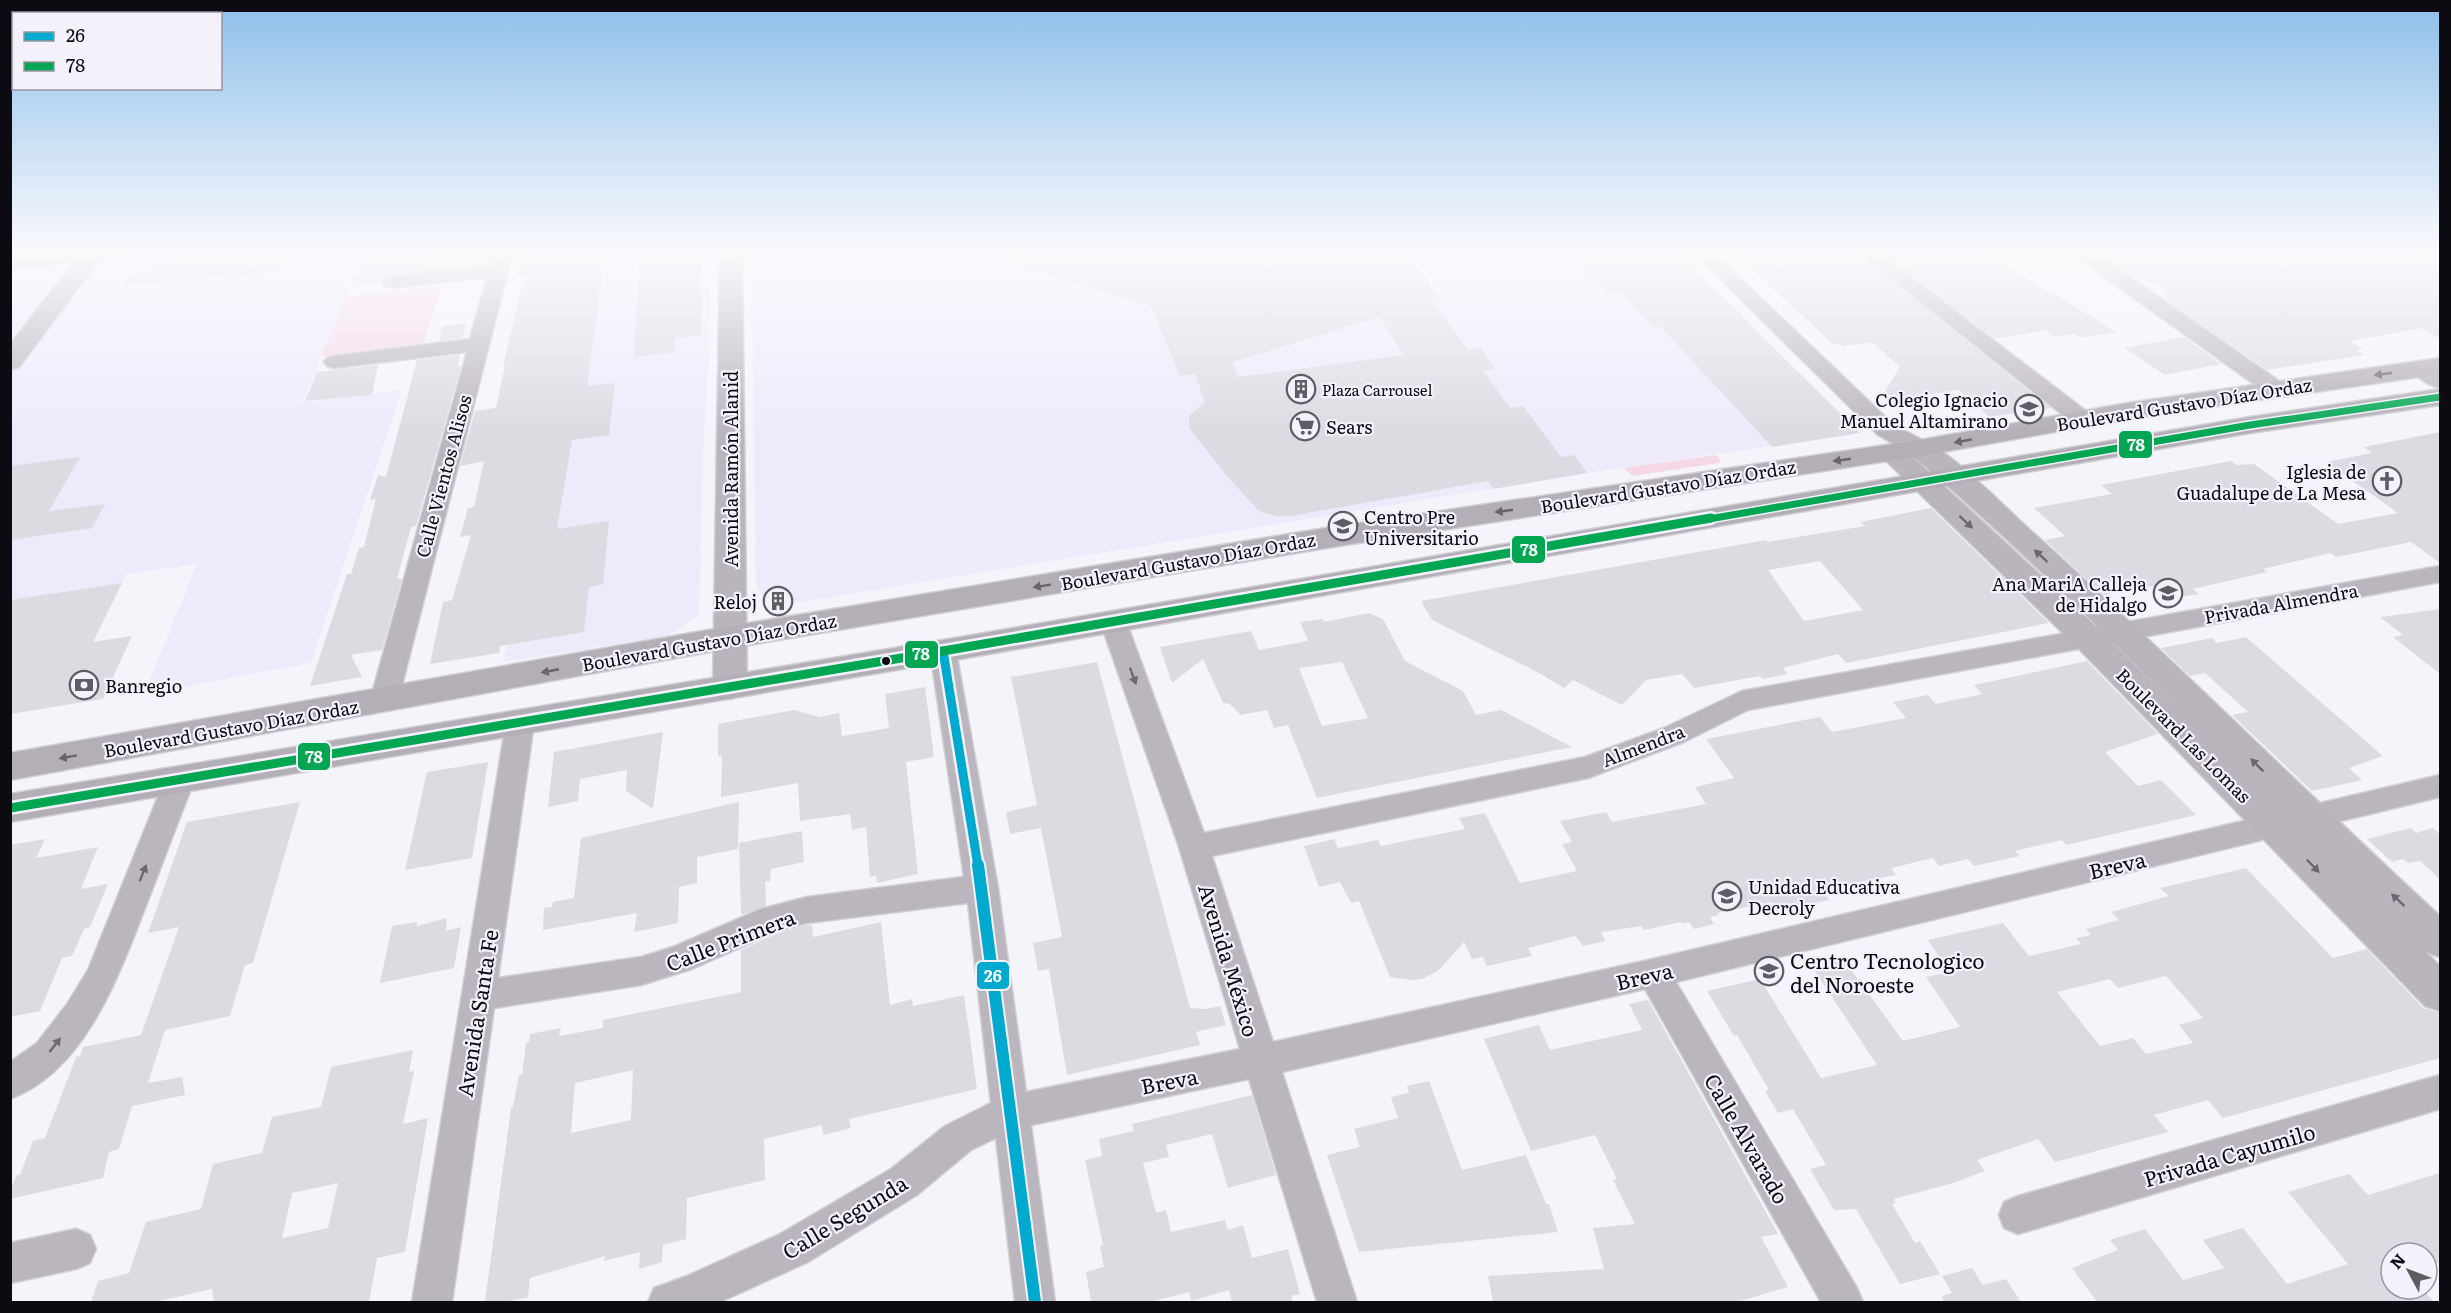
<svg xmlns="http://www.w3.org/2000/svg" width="2451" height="1313" font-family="Literata,serif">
	<rect width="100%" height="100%" fill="#f5f4fa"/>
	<!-- built -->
	<path fill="#eeeafc" d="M11,251H424L362,258L303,402L402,390L311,663L144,694L197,564L126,574L122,583L11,600Z
		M569,251H712L709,353L703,451L699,615L667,636L504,662Z
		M751,251H1676L1860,433L1587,473L771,607L761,595L756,583Z"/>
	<!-- green -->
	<path fill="#f6d7e6" d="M442,286L423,345L321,357L347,296Z
		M1716,455L1721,461L1718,463L1633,476L1623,468Z"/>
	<!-- building -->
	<path fill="#dbdce2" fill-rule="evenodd" d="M193,251H291L280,272L236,276L238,273L124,286L123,279Z
		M367,251H447L441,268L392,274L384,276L380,281L355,284Z
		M523,251H605L587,386L615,383L609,435L572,440L557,529L609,521L603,584L589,587L584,632L500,646L499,653L430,664L443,602L452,600L471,535L460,537L468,508L474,507L484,461L460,466L475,411L496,408L505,365L503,366L525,275L516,276Z
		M640,251H701L702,335L675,338L674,352L634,357Z
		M988,251H1282L1284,254L1306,251H1405L1440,298L1431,299L1468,350L1480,348L1495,369L1483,371L1510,408L1523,406L1561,457L1574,455L1587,473L1493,489L1488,481L1291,516H1277L1264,513L1257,509L1227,476L1189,428V416L1205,402L1195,374L1180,376L1151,306L987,256ZM1379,317L1404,355L1237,377L1233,362Z
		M1568,251H1676L1860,433L1772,447L1660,326L1653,327L1622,293L1607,295Z
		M1739,251H1855L2051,408L1990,417L1958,390L1894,400L1885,391L1900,367L1872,342L1844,346L1832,343L1747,264L1753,263Z
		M1880,251H1988L2046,292L2050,291L2116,332L2080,338L2074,334L2055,337L2045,330L1995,339Z
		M2097,251H2414L2440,266V339L2422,328L2350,341L2363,349L2357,350L2364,355L2267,370L2169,302L2162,285L2133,276Z
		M466,323L463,338L439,341L442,326Z
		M2184,337L2221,364L2165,375L2124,348Z
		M460,355L458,366H461L416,526L411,527L397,579H402L382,650L351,655L362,677L310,686L347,574H351L359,548L364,547L376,499L370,500L378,475L386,477L417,360Z
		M378,365L372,395L305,401L317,372Z
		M2440,432V563L2411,542L2336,557L2330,553L2263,569L2267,572L2193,589L2199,594L2173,598L2159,585L2104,595L2045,540L2065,536L2034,508L2112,494L2101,485L2231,461L2237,465L2254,464L2338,524L2398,513L2326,462L2372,453L2364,447Z
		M80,457L49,511L105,504L92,528L10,540V466Z
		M1931,508L2049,623L1846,663L1838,654L1783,668L1788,674L1763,679L1760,676L1694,688L1682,674L1646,680L1622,705L1573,680L1564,688L1539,673L1432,620L1421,601L1766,540L1768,542L1865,526L1861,522ZM1820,561L1863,610L1804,621L1768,570Z
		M122,583L93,642L132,636L103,699L10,714V600Z
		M2440,609V674L2393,637L2403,635L2380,617Z
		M1369,613L1383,619L1405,661L1463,691L1476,715L1501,710L1572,747L1317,798L1288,725L1274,728L1267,710L1241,715L1230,704L1223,703L1203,659L1172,683L1160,647L1251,631L1259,650L1308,641L1300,622L1323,619L1324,622ZM1342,662L1368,718L1322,726L1299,668Z
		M2246,637L2383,756L2349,768L2362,780L2312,791L2232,715L2248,712L2205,673L2190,676L2161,648L2212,638L2217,643Z
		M2087,661L2158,734L2105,752L2138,786L2161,780L2196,815L2066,845L2062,840L2015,851L2020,856L1974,866L1968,859L1939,866L1933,858L1891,868L1896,875L1822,889L1829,900L1777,912L1771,902L1717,913L1719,915L1710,917L1714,924L1694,929L1689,922L1682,924L1681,922L1644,930L1642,926L1601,932L1605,941L1583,946L1575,936L1528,948L1532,956L1487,966L1483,957L1472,959L1464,942L1439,970L1422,979L1412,980L1390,977L1359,901L1351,903L1340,882L1319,887L1304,846L1334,839L1338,848L1378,840L1381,846L1465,829L1459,818L1485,813L1520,883L1577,871L1562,844L1572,842L1560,821L1606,812L1612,822L1706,804L1695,787L1734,778L1706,739L1820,717L1832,732L1906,718L1893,702L1928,695L1936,704L1982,694L1974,685Z
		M1097,662L1190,1008L1207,1009L1220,1006L1226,1025L1196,1032L1200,1045L1067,1075L1049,969L1038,971L1033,943L1062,937L1041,828L1010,834L1006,812L1037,805L1011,677Z
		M925,687L934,757L906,762L918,874L877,883L876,876L870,877L866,827L852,830L850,814L800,821L798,783L721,797L722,756H718V724L794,710L819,717L839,713L842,736L889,728L885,694Z
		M663,732L653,809L626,791L627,770L580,779L578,801L548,807L554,752Z
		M488,762L472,858L405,870L427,772Z
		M300,802L253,963L245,965L230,1016L165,1030L148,1083L182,1077L185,1095L132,1106L119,1149L109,1152L103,1178L10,1199V1191L17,1175H20L33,1141L45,1138L76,1057L80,1056L83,1047L141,1035L179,927L148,933L187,822Z
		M739,802L738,849L697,857V883L679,887L678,923L634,932L637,913L543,930L544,908L552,907L553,902L574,898L581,838Z
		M2411,828L2416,833L2433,828L2440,834V879L2420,861L2408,863L2403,859L2392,862L2367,839Z
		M802,831L804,862L771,869L770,881L765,882L766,906L741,915L739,843Z
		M45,839L36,858L98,847L81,889L108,884L90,927L84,929L72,956L62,958L40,1011L10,1017V845Z
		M2246,868L2333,958L2367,949L2423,1008L2440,1013V1058L2223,1118L2208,1100L2154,1115L2168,1132L2055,1162L2038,1139L1977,1160L1985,1171L1953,1183L1894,1199L1896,1203L1892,1204L1915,1243L1920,1241L1940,1274L1900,1284L1856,1209L1834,1210L1810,1169L1826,1165L1793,1109L1778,1113L1765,1091L1769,1090L1737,1035L1734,1036L1707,991L1760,979L1821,1078L1877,1065L1812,967L1844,960L1903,1041L1960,1027L1926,977L1949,972L1928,940L2003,923L2029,956L2081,944L2076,938L2091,935L2086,929L2119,920L2111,912L2169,896L2160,888ZM2166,976L2203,1018L2179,1025L2193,1043L2146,1054L2133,1038L2100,1046L2057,992L2110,979L2118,988Z
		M447,918L446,931L461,927L454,968L380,983L392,926L417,922V926Z
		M881,922L890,1005L912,999L913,1006L964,995L977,1089L849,1119L851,1128L823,1135L822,1125L764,1139L765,1180L687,1198L686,1239L663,1245L662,1262L639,1269L640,1252L604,1261L605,1256L530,1278L528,1297L505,1302H485L511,1108L513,1107L519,1075H522L526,1043L529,1042L530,1034L561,1028L559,1036L603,1028V1020L741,992V950L779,933L807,925H812L813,937ZM633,1070L631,1120L571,1133L575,1083Z
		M1648,1000L1778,1234L1761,1237L1788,1287L1737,1302H1493L1488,1276L1604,1269L1593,1228L1635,1224L1613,1180L1617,1179L1595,1135L1531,1151L1484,1039L1539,1025L1550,1050L1642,1030L1629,1004Z
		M413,1050L409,1072L414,1071L403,1124L428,1118L405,1252L377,1258L369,1302H214L212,1289L154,1302H91L98,1281L129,1273L146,1222L201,1209L213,1164L262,1153L272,1117L321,1107L331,1067ZM338,1183L328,1228L282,1238L292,1193Z
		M1429,1081L1462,1170L1526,1155L1546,1204H1549L1558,1232L1359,1252L1327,1155L1360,1147L1354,1129L1398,1118L1391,1097L1409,1093L1407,1086Z
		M1252,1095L1276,1175L1228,1188L1212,1134L1166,1145L1169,1157L1143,1163L1156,1213L1166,1210L1171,1232L1225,1220L1228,1230L1243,1225L1252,1258L1288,1249L1300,1294L1291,1296L1293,1302H1232L1229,1290L1191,1301L1189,1292L1150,1302H1091L1086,1272L1104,1267L1100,1246L1103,1245L1085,1160L1102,1156L1099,1139L1134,1131L1132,1124Z
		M2440,1173V1262L2427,1266V1253H2391V1289H2422L2434,1302H2097L2072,1268L2118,1250L2110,1240L2145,1229L2183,1280L2224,1268L2203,1240L2243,1228L2287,1284L2348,1264L2288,1192L2349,1174L2368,1195Z
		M1972,1268L1983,1285L2006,1279L2021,1302H1943L1942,1296L1952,1293L1942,1276Z"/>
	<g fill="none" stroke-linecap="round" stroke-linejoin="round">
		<!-- street casing -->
		<g stroke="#d1d0d4" stroke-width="3">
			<path id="street" d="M73,251H135L133,255L126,257L10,269V257Z
				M495,251H513L398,701L394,708L384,711L374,708L370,701L467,352L334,368L327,366L324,362L327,358L334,356L470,339L487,277L392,288L385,286L382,282L385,278L392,276L491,265Z
				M1692,251H1712L1894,425L1928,443L1931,448L1928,453C1911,457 1893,443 1878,435Z
				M1857,251H1877L2090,414L2093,419L2090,424L2082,426L2074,424Z
				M2072,251H2093L2285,385L2288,390L2285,395L2277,396L2269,395L2074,255Z
				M2421,363L2440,373V388C2430,386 2417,378 2410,369L2414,365Z
				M2440,566V582L1748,710L1684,742L1588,778L1212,856L1273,1042L1653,959L2440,775V797L1676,982L1857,1288L1863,1302H1821L1645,989L1282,1072L1357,1302H1317L1249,1079L1031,1125L1055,1302H1015L996,1138L971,1150L917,1195L808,1262L720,1302H648L654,1288L687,1276L780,1234L891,1169L945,1126L991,1103L968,903L807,923L778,931L692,969L641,985L494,1008L452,1302H412L506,723L510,716L520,713L530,716L534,723L498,978L641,957L673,947L761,909L807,897L964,877L930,651L933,644L943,642L953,644L956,651L998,888L1026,1092L1240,1049L1179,847L1100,621L1104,615L1113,612L1122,615L1126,621L1204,833L1585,757L1664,728L1742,691Z
				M180,768L190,771L195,779C179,819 164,859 149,898C121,969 88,1070 10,1099V1062L37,1043L67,1004L88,970L165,779L170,771Z
				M2440,1075V1109L2018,1234L2004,1228L1999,1215L2004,1202L2018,1196Z
				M76,1229L90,1235L96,1249L90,1263L76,1269L10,1283V1243Z"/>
		</g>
		<!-- secondary casing -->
		<g stroke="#d1d0d4" stroke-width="3">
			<path id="secondary" d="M83,251H106L19,367L10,370V344Z
				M720,251H742L747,687L742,695L730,699L718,695L713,687Z
				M1920,440C1946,446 2005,507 2028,528C2168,654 2301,788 2440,916V957L2426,952L2440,966V1011L2425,1006L2077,647L1878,453L1882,447L1892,445L1902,447L2101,631L2183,713C2096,624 2006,534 1910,454L1906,448L1910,442Z"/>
		</g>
		<!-- primary casing -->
		<g stroke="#d1d0d4" stroke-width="3">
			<path id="primary" d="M2440,358V374L2128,419L1920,456L1326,548L731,648L10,780V753L731,626L1326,528L1920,440L2128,403Z
				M2440,389V405L2250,433L943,662L10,822V794L943,640L2250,417Z"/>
		</g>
		<!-- street -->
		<use href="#street" fill="#bbb6bd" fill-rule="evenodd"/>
		<!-- secondary -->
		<use href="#secondary" fill="#bab5bd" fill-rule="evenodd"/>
		<!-- primary -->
		<use href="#primary" fill="#b4aeb6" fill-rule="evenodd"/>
		<!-- bus-1-far1 casing -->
		<g stroke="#f4f1fd" stroke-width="14">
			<path id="bus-1-far1" d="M943,651L978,866"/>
		</g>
		<!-- bus-1 casing -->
		<g stroke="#f4f1fd" stroke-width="16">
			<path id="bus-1" d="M978,865L1035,1302"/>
		</g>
		<!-- bus-2-far1 casing -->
		<g stroke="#f4f1fd" stroke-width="10">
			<path id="bus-2-far1" d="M1703,520L2250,425L2440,397"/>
		</g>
		<!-- bus-2 casing -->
		<g stroke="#f4f1fd" stroke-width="14">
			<path id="bus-2" d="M10,808L943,651L1711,518"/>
		</g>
		<!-- bus-1-far1 -->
		<use href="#bus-1-far1" stroke="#00a9ce" stroke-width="9"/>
		<!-- bus-1 -->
		<use href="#bus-1" stroke="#00a9ce" stroke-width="12"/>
		<!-- bus-2-far1 -->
		<use href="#bus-2-far1" stroke="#00a651" stroke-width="7"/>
		<!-- bus-2 -->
		<use href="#bus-2" stroke="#00a651" stroke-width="9"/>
	</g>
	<!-- one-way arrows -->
	<defs><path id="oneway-solid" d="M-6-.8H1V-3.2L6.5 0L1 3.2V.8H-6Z" transform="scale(1.5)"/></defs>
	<g fill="#68656c">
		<use href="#oneway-solid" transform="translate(2383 374) rotate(172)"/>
		<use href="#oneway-solid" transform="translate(1963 441) rotate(170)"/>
		<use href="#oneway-solid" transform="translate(1842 460) rotate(172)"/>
		<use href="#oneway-solid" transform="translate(1504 511) rotate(172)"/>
		<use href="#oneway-solid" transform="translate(1042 586) rotate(171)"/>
		<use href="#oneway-solid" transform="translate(550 671) rotate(169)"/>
		<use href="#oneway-solid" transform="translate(68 757) rotate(170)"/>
	</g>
	<g fill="#6c6870">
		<use href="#oneway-solid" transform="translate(1966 522) rotate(43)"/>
		<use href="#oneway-solid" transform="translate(2041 556) rotate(-137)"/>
		<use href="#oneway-solid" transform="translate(2257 765) rotate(-135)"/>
		<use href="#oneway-solid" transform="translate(2313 866) rotate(46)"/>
		<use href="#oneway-solid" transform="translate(2398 900) rotate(-137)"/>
	</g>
	<g fill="#6c6970">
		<use href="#oneway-solid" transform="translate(1133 676) rotate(70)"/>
		<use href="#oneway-solid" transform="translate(143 873) rotate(-68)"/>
		<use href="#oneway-solid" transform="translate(55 1045) rotate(-52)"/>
	</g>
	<!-- sky -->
	<linearGradient id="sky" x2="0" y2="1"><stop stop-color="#8dbee9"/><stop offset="0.58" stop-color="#fafafd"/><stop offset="1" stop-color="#fafafd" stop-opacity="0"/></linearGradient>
	<rect width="2451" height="435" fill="url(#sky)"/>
	<!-- icons -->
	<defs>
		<g id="building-ring" transform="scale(1.5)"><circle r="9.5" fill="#f4f1fd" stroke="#5e5d63" stroke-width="1.5"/><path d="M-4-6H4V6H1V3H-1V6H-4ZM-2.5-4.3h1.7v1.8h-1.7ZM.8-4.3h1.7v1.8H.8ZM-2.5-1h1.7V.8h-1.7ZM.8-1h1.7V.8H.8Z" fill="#5e5d63"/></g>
		<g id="university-ring" transform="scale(1.5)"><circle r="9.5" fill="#f4f1fd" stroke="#5e5d63" stroke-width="1.5"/><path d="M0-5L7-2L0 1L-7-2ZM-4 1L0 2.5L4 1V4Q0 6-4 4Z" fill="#5e5d63"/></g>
		<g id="supermarket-ring" transform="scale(1.5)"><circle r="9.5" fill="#f4f1fd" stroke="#5e5d63" stroke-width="1.5"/><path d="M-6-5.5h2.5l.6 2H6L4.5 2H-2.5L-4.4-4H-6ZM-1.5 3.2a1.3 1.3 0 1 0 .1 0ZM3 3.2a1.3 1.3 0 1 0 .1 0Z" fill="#5e5d63"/></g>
		<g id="church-ring" transform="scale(1.5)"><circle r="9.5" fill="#f4f1fd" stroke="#5e5d63" stroke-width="1.5"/><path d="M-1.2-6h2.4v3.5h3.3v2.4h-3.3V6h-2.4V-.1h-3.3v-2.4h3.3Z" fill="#5e5d63"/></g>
		<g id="school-ring" transform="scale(1.5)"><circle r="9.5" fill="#f4f1fd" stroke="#5e5d63" stroke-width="1.5"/><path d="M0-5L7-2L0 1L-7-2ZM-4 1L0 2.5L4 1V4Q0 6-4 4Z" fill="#5e5d63"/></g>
		<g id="bank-ring" transform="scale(1.5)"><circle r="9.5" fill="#f4f1fd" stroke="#5e5d63" stroke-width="1.5"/><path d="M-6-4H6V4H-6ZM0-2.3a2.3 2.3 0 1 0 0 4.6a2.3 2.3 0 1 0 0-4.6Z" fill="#5e5d63"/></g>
	</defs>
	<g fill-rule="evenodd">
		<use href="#building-ring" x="1301" y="389"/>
		<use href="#university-ring" x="2029" y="409"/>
		<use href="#supermarket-ring" x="1305" y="426"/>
		<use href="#church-ring" x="2387" y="481"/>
		<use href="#university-ring" x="1343" y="526"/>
		<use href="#school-ring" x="2168" y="593"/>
		<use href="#building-ring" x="778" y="601"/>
		<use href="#bank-ring" x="84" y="685"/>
		<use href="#school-ring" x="1727" y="896"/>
		<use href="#university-ring" x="1769" y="971"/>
	</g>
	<!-- markers -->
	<circle fill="#0c0b11" stroke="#f4f1fd" stroke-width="2" cx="886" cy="661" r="5"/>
	<g text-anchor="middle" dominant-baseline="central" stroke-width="4.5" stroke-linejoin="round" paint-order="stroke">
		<!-- far-poi labels -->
		<g font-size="15" fill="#0c0b11" stroke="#f4f1fd" text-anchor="start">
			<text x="1322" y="389">Plaza Carrousel</text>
		</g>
		<!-- poi labels -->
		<g font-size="18" fill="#0c0b11" stroke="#f4f1fd" text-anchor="end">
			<text x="2008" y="399">Colegio Ignacio<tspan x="2008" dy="21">Manuel Altamirano</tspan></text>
			<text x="1326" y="426" text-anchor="start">Sears</text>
			<text x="2366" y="471">Iglesia de<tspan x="2366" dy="21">Guadalupe de La Mesa</tspan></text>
			<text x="1364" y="516" text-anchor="start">Centro Pre<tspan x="1364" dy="21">Universitario</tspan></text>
			<text x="2147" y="583">Ana MariA Calleja<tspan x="2147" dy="21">de Hidalgo</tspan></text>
			<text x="757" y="601">Reloj</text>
			<text x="105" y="685" text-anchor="start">Banregio</text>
			<text x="1748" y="886" text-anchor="start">Unidad Educativa<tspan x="1748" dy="21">Decroly</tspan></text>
		</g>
		<!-- street labels -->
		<g font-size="18" fill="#0c0b11" stroke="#f4f1fd">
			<text transform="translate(2184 404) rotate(-9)">Boulevard Gustavo Díaz Ordaz</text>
			<text transform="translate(730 469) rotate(-90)">Avenida Ramón Alanid</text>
			<text transform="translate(443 476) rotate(-75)">Calle Vientos Alisos</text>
			<text transform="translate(1668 486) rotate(-9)">Boulevard Gustavo Díaz Ordaz</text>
			<text transform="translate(1188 561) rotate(-10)">Boulevard Gustavo Díaz Ordaz</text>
			<text transform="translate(2281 603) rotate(-10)">Privada Almendra</text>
			<text transform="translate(709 642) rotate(-10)">Boulevard Gustavo Díaz Ordaz</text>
			<text transform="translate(231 728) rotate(-10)">Boulevard Gustavo Díaz Ordaz</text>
			<text transform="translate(2184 735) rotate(45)">Boulevard Las Lomas</text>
			<text transform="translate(1643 745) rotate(-21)">Almendra</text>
		</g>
		<!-- near-street labels -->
		<g font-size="21" fill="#0c0b11" stroke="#f4f1fd">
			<text transform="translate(2117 864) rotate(-13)">Breva</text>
			<text transform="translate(730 939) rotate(-21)">Calle Primera</text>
			<text transform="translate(1230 960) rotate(73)">Avenida México</text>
			<text transform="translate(1644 975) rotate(-13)">Breva</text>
			<text transform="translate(476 1013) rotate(-81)">Avenida Santa Fe</text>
			<text transform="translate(1169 1080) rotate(-11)">Breva</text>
			<text transform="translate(1748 1138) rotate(60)">Calle Alvarado</text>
			<text transform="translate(2229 1154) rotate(-16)">Privada Cayumilo</text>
			<text transform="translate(844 1216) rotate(-31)">Calle Segunda</text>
		</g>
		<!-- near-poi labels -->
		<g font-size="21" fill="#0c0b11" stroke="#f4f1fd" text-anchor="start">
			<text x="1790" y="959">Centro Tecnologico<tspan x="1790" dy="24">del Noroeste</tspan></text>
		</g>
	</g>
	<g stroke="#f4f1fd" stroke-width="2">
		<rect x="2118" y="430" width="35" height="29" rx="6" fill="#00a651"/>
		<rect x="1511" y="535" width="35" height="29" rx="6" fill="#00a651"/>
		<rect x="904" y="640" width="35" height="29" rx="6" fill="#00a651"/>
		<rect x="297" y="742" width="34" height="29" rx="6" fill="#00a651"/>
		<rect x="976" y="961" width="34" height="29" rx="6" fill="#00a9ce"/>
	</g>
	<g font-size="16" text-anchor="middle" font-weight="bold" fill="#fff">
		<text x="2136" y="451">78</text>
		<text x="1529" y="556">78</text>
		<text x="921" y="660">78</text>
		<text x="314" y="763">78</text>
		<text x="993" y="982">26</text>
	</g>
	<!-- border -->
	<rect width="2451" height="1313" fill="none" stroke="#0c0b11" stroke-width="24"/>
	<!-- legend -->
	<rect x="12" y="12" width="210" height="78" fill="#f4f1fd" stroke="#97959f" stroke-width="1.5"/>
	<rect x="24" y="32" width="30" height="9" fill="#00a9ce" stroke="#97959f" stroke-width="1.5"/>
	<text x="66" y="42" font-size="18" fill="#0c0b11">26</text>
	<rect x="24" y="62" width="30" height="9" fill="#00a651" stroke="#97959f" stroke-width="1.5"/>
	<text x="66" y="72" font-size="18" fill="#0c0b11">78</text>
	<!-- north arrow -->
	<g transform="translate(2409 1271) rotate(311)"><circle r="28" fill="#f4f1fd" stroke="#97959f" stroke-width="1.5"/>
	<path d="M0-4.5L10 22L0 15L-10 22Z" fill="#5e5d63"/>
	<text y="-9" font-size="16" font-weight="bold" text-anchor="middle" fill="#0c0b11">N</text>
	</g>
</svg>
